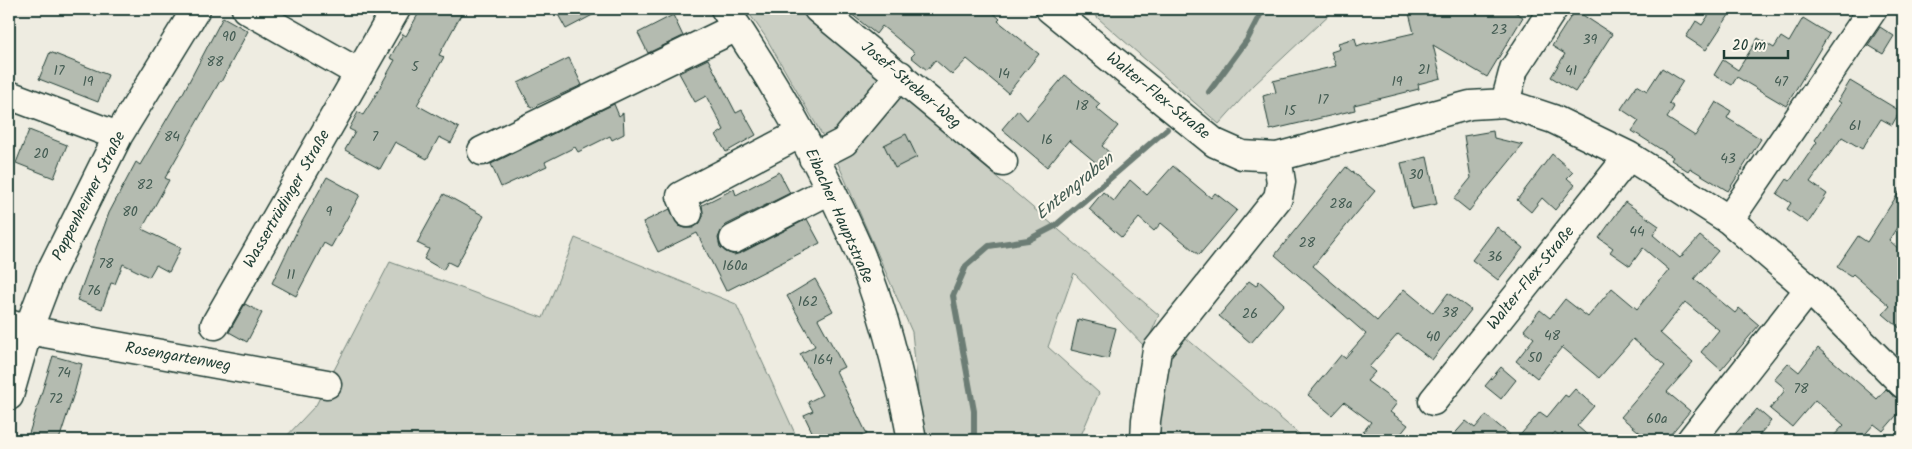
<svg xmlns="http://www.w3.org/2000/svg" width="1912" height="449" font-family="Kalam,sans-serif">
	<rect width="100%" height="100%" fill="#eeece1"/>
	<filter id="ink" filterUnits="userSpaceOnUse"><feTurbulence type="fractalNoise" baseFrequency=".02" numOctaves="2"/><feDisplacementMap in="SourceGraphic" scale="10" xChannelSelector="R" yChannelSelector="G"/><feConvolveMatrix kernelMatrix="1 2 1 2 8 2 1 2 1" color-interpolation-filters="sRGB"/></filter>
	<g filter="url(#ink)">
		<!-- green -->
		<path fill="#cbcfc4" stroke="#75867c" d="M746,9H799L1159,315L1145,347L1074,273L1048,347L1099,393L1079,440H923L912,332L836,159L765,36Z
			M1097,9H1335L1254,85L1219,124L1091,12Z
			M575,238L736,304L798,440H283L316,405L390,262L543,318Z
			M1186,338L1306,440H1156L1163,366Z"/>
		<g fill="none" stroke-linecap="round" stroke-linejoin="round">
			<!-- stream -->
			<path stroke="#6c7d74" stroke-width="6" d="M1209,92L1247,40L1263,9
				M974,440V411L953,296L966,266L989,246L1028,240L1055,226L1167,129"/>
		</g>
		<!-- building -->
		<path fill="#b4bbb0" stroke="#1f3d34" d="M421,9H464L439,55L444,57L417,105L459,128L451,143L439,137L427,159L395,142L380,169L345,150L355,132L349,129L358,112L363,115L375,96L395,60L390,58L403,34L406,36Z
			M555,9H604L566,29Z
			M845,9H989L1000,19L998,21L1039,54L1008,93L967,59L952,75L935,60L927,70L911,57L915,53L882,26L876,34Z
			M1408,9H1510L1523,17L1487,77L1433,45L1441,78L1418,84L1419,89L1354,105L1355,110L1270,130L1263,96L1276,92L1273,81L1336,66L1331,52L1340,49L1338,43L1355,38L1357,46L1365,43L1366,44L1414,33Z
			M1713,9H1733L1706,50L1686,37L1696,21L1702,25Z
			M1575,10L1612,34L1575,92L1551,77L1565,54L1552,46Z
			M673,15L683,36L648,53L638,33Z
			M223,17L248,31L221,82L220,81L165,178L169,180L142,229L181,248L169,272L156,265L149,277L123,264L115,284L111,283L102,309L77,300L109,213L136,162L140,165L181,95H182Z
			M1803,18L1829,34L1786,106L1737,77L1732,85L1714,75L1723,60L1738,70L1758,38L1774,48L1781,37L1789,42Z
			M1880,27L1894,36L1883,54L1868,45Z
			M50,52L108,75L98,102L39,79Z
			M569,58L582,85L531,108L518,83Z
			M708,59L736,113L742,110L756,135L726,152L716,135L724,130L706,96L695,102L679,73Z
			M1662,68L1683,81L1669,103L1674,107L1667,118L1695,136L1716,102L1731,111L1727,118L1761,139L1728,191L1690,168L1688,171L1671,160L1673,157L1632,131L1639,121L1621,109L1637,85L1647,91Z
			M1065,75L1100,104L1096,108L1118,126L1102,146L1110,153L1100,166L1069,140L1047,167L1002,129L1018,110L1027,120Z
			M1850,81L1900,111L1892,125L1881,119L1862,149L1842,137L1810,182L1827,194L1808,223L1787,209L1791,203L1777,194L1787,179L1790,181L1817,142L1815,140L1841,103L1838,101Z
			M614,104L619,116L623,113L624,134L612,140L610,136L578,152L575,147L545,162L547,166L501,187L491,164Z
			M29,130L67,145L54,178L16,163Z
			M1493,131L1494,138L1523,145L1469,211L1454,199L1471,178L1464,136Z
			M906,134L917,157L895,168L884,145Z
			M1552,154L1573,172L1567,178L1575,185L1555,210L1542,198L1531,212L1517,200Z
			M1427,157L1437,204L1412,209L1401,163Z
			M1173,166L1211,198L1215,193L1237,210L1199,255L1161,223L1154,231L1139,218L1122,238L1089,209L1103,192L1114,201L1130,180L1147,195Z
			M1346,167L1375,191L1313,266L1377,321L1404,289L1433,313L1448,293L1471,310L1432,360L1398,334L1369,367L1375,372L1367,381L1397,403L1390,412L1408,425L1396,440H1373L1363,432L1371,422L1344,402L1332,415L1308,395L1341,355L1345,358L1366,334L1275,255Z
			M779,172L790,193L726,225L721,231L718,238L720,247L726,252L734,255L741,253L807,219L820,243L726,291L697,233L658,252L643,222L670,209L679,226L685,228H693L700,223L703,216L702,205L734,189L736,195Z
			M327,177L360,195L331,247L324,243L296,296L272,283L298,229Z
			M1903,186V218L1889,240L1903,253V331L1883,314L1890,306L1853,274L1851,276L1837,267L1858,236L1867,242Z
			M444,194L484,216L456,266L448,262L443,270L424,259L429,249L417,243Z
			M1625,202L1659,226L1653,235L1680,258L1700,236L1718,251L1694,279L1735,313L1739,308L1759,325L1721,370L1701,352L1719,330L1685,302L1660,333L1693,362L1667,392L1690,411L1666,440H1649L1621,417L1665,366L1633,339L1599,378L1562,347L1537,378L1516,361L1534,338L1524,330L1540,310L1550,318L1565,299L1588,317L1612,288L1637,309L1669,270L1643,248L1630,266L1610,252L1613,248L1599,238Z
			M1497,227L1523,248L1498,280L1472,260Z
			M815,279L833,311L818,319L844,367L836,371L867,434L854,440H816L804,415L813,411L808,402L822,395L800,354L815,346L787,296Z
			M1249,281L1256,286L1259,281L1284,304L1251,343L1219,316Z
			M245,304L262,313L247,342L229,332Z
			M1078,319L1116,328L1108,359L1071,350Z
			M1818,348L1877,399L1886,389L1892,395L1903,400V408L1883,431L1874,424L1860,440H1830L1844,425L1815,400L1792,427L1770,409L1786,389L1774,379L1788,363L1799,372Z
			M53,356L82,364L75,390L59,440H27Z
			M1501,367L1516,380L1501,399L1485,386Z
			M1575,389L1594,406L1577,426L1593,440H1564L1555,432L1548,440H1449L1466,421L1475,428L1486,415L1516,440L1540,412L1547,417L1565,395L1568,397Z
			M1757,409L1771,421L1755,440H1730Z"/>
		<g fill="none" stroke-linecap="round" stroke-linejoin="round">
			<!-- minor casing -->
			<g stroke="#1f3d34" stroke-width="31">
				<path id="minor" d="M246,9L359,73
					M818,9L1003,162
					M1050,9L1215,143L1242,155L1277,157L1470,105L1505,103L1553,119L1629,156L1729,220L1809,289L1903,384
					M9,95L118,136
					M1505,103L1514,69L1553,9
					M482,151L737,27
					M813,158L844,142L900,75
					M688,213L681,196L801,133
					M1729,220L1873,9
					M734,239L830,190
					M9,324L28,330L327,384
					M215,325L396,9
					M9,396L28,330L49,275L118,136L196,9
					M1433,401L1629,156
					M1145,440L1146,420L1157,350L1278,198L1281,182L1277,157
					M1691,440L1809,289"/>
			</g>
			<!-- major casing -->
			<g stroke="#1f3d34" stroke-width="31">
				<path id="major" d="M725,9C775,83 820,162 856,244C883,306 900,374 912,440"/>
			</g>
			<!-- minor -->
			<use href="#minor" stroke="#fbf7ec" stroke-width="28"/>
			<!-- major -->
			<use href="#major" stroke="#fbf7ec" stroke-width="28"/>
		</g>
	</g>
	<g text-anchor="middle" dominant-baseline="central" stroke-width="4" stroke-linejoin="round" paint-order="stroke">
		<!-- number labels -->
		<g font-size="14" fill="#445c53">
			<text x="1499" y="30">23</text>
			<text x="229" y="37">90</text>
			<text x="1590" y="40">39</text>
			<text x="215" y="62">88</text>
			<text x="415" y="67">5</text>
			<text x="1424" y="70">21</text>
			<text x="59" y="71">17</text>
			<text x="1571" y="71">41</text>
			<text x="1004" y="74">14</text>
			<text x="88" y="82">19</text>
			<text x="1397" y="82">19</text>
			<text x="1781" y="82">47</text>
			<text x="1323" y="100">17</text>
			<text x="1082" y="106">18</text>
			<text x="1290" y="111">15</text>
			<text x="1855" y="126">61</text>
			<text x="172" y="137">84</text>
			<text x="375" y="137">7</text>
			<text x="1047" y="140">16</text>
			<text x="41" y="154">20</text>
			<text x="1728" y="159">43</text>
			<text x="1416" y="175">30</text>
			<text x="145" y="185">82</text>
			<text x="1341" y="204">28a</text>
			<text x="130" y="212">80</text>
			<text x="329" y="212">9</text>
			<text x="1637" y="232">44</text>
			<text x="1307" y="243">28</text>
			<text x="1495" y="257">36</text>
			<text x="106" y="264">78</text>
			<text x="735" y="266">160a</text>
			<text x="291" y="275">11</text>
			<text x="94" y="291">76</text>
			<text x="808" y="302">162</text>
			<text x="1450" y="313">38</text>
			<text x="1250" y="314">26</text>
			<text x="1552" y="336">48</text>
			<text x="1433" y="337">40</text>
			<text x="1535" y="358">50</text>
			<text x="823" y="360">164</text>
			<text x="64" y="373">74</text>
			<text x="1801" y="389">78</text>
			<text x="56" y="399">72</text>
			<text x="1657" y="419">60a</text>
		</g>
		<!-- street labels -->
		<g font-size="16" fill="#1f3d34" stroke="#fbf7ec">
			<text transform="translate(911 85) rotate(40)">Josef-Streber-Weg</text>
			<text transform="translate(1158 96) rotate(39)">Walter-Flex-Straße</text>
			<text transform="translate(89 196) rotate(-63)">Pappenheimer Straße</text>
			<text transform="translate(287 199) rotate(-60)">Wassertrüdinger Straße</text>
			<text transform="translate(839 216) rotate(66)">Eibacher Hauptstraße</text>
			<text transform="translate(1531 278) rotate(-51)">Walter-Flex-Straße</text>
			<text transform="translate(178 357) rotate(10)">Rosengartenweg</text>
		</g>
		<!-- water labels -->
		<g font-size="18" font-style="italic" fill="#455d54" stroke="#fbf7ec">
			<text transform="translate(1075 187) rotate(-39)">Entengraben</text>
		</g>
	</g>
	<!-- margin -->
	<rect width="1912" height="449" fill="none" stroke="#fbf7ec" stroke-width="30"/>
	<rect x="15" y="15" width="1882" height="419" fill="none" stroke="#1f3d34" stroke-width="2" filter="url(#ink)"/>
	<!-- scale -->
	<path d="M1724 50v8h64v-8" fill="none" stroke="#1f3d34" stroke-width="2.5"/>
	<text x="1732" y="50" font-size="15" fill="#1f3d34" stroke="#fbf7ec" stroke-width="4" paint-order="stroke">20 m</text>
</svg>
